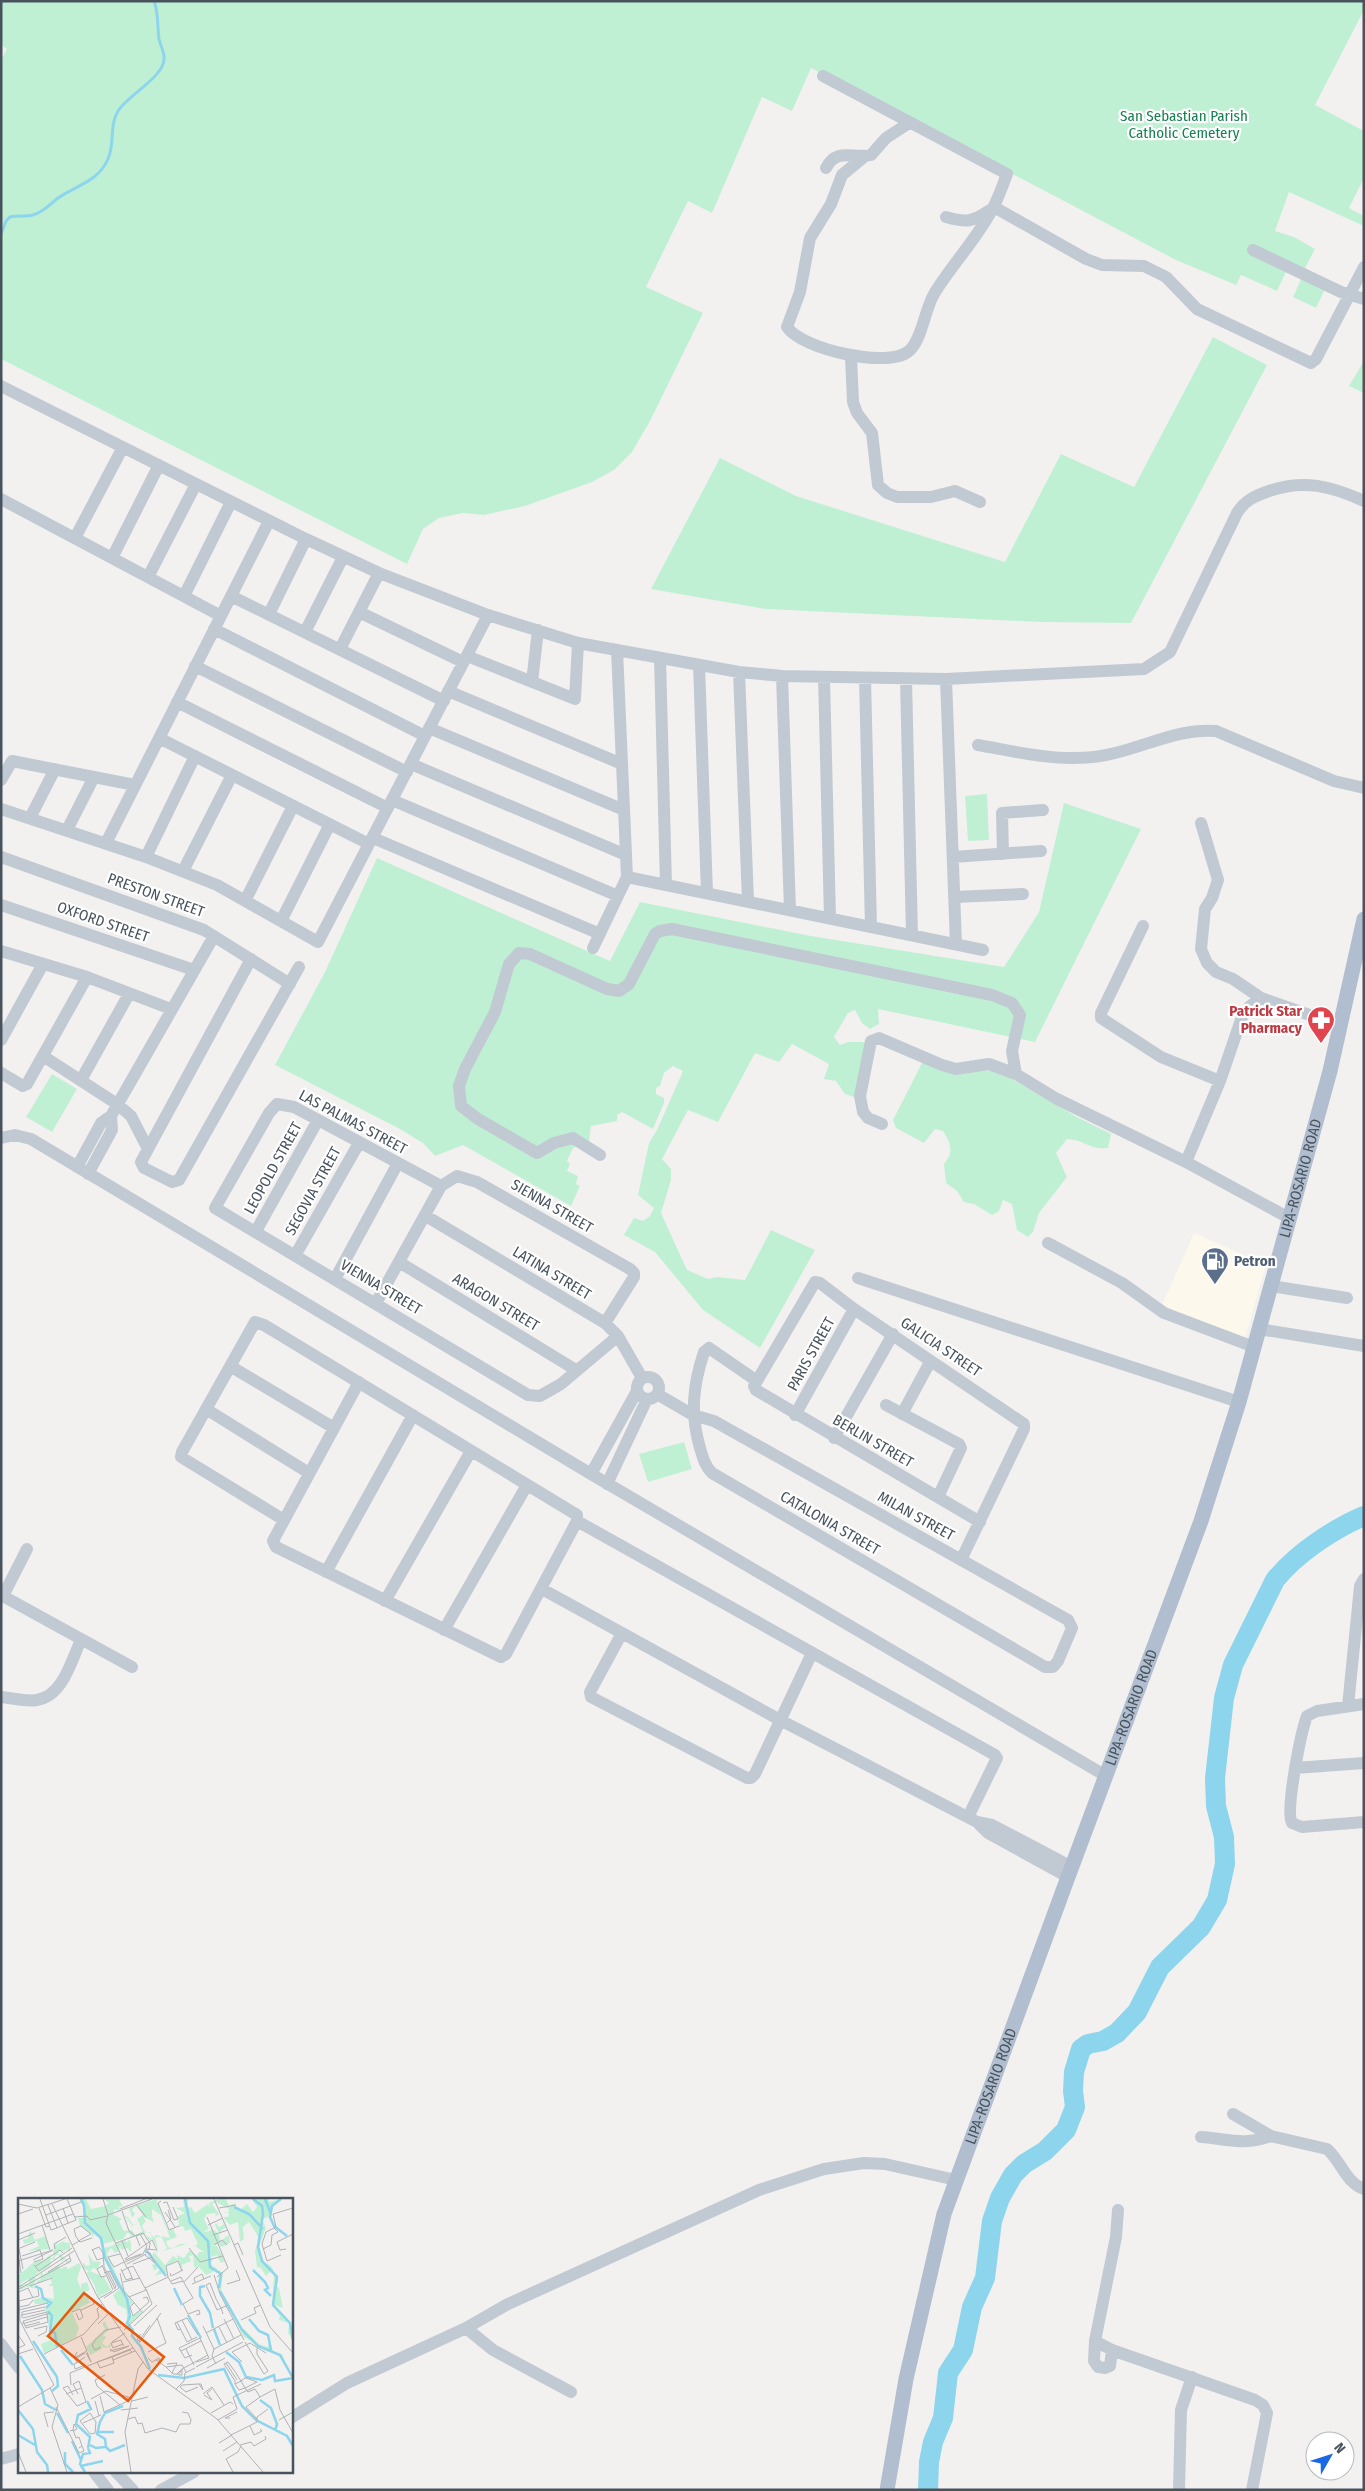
<svg xmlns="http://www.w3.org/2000/svg" width="1365" height="2491" font-family="'Fira Sans Condensed',sans-serif">
	<rect width="100%" height="100%" fill="#f3f1f0"/>
	<!-- commercial -->
	<path fill="#fcf8eb" d="M1194,1233L1266,1265L1245,1338L1162,1305Z"/>
	<!-- green -->
	<path fill="#c0f0d4" d="M1,1H1364V10L1315,105L1364,131V178L1349,208L1364,216V226L1289,192L1275,231L1294,237L1315,249L1304,270H1287L1277,291L1241,275L1236,285L1176,260L811,68L792,111L762,97L712,213L688,201L646,287L703,313L650,421L632,452L614,470L592,482L525,506L484,515L463,513L439,518L423,529L407,564L1,359V60L7,49L1,45Z
		M1302,277L1326,287L1316,308L1293,297Z
		M1213,337L1267,365L1131,623L1040,622L766,609L651,589L720,458L796,496L1005,562L1061,454L1134,487Z
		M1364,361V393L1349,386Z
		M987,794L989,840L968,841L965,796Z
		M1064,803L1141,829L1035,1042L878,1009L879,1024L870,1029L862,1023L855,1010L848,1013L834,1037L840,1045L848,1042H868L854,1097L845,1094L836,1081L824,1079L829,1064L792,1044L779,1062L755,1053L718,1122L688,1110L662,1159L671,1169V1180L661,1213L687,1270L708,1279L717,1277L745,1280L771,1230L815,1250L760,1348L703,1310L655,1252L624,1235L634,1218L643,1221L650,1216L654,1208L638,1195L649,1143L657,1130L683,1071L673,1066L664,1073L660,1086L656,1088V1094L664,1098V1103L653,1129L622,1112L617,1115V1121L591,1126L589,1141L573,1148L567,1161L570,1164L567,1171L578,1176L576,1184L580,1186L571,1206L463,1145L435,1156L423,1143L398,1128L275,1065L325,972L377,858L610,961L640,902L811,936L1004,967L1039,912Z
		M923,1061L957,1075L986,1070L1002,1073L1075,1116L1111,1134L1108,1148C1088,1150 1086,1140 1067,1139L1056,1153L1067,1177L1039,1213L1033,1232L1028,1237L1017,1230L1012,1204L1003,1200L999,1211L992,1215L974,1204L964,1202L957,1191L946,1183L944,1164C954,1152 951,1144 943,1131L935,1129L924,1143L896,1128L893,1120Z
		M52,1074L77,1089L52,1132L26,1117Z
		M684,1442L692,1469L648,1482L639,1454Z"/>
	<g fill="none" stroke-linecap="round" stroke-linejoin="round">
		<!-- stream -->
		<path stroke="#8dd5ed" stroke-width="3" d="M1,234L6,221L10,217C17,215 25,217 33,215C44,212 49,205 58,198C75,186 98,182 108,159C115,144 109,126 118,111C128,95 166,76 164,57C164,51 160,45 159,39C157,26 159,14 154,1"/>
		<!-- river -->
		<path stroke="#8dd5ed" stroke-width="20" d="M928,2490L929,2462L933,2442L943,2418L948,2373L963,2350L972,2307L985,2278L992,2221L1000,2198L1013,2175L1024,2164L1045,2151L1066,2130L1075,2107L1073,2091L1074,2072L1081,2049L1088,2044L1103,2041L1117,2033L1137,2012L1160,1967L1201,1927L1217,1900L1225,1864L1224,1837L1216,1806L1215,1778L1224,1698L1233,1665L1275,1580C1296,1554 1333,1529 1364,1516"/>
		<!-- minor -->
		<path stroke="#c1cad2" stroke-width="12" d="M823,76L1007,174C1003,185 999,196 994,206C978,238 952,264 934,294C925,309 922,339 910,350C891,370 801,349 787,327L800,292L810,238L831,204L842,175L865,156
			M826,168C837,147 852,159 871,155L886,138L909,123
			M994,207L1086,259L1102,265L1144,266L1166,277L1197,309L1311,363L1316,359L1364,267
			M946,217C967,223 972,222 990,210
			M1253,250L1341,292L1364,299
			M851,357L853,402L857,413L872,433L878,485L887,493L897,497H931L955,491L980,502
			M1,386L306,539L379,573L488,615L578,643L739,672L782,676L946,679L1144,669L1170,652L1237,513C1245,500 1255,496 1269,491C1304,479 1331,486 1364,501
			M1,499L221,616
			M75,538L123,447
			M112,558L159,465
			M148,577L196,484
			M184,596L231,502
			M231,596L444,701
			M359,612L463,662
			M269,614L306,539
			M214,629L425,736
			M305,632L343,557
			M340,649L379,573
			M467,656L575,699L578,643
			M660,658L666,885
			M699,665L707,893
			M195,666L407,772
			M739,672L748,901
			M782,676L790,910
			M824,677L830,918
			M865,678L871,927
			M906,679L912,935
			M946,679L956,944
			M532,682L538,630
			M448,691L622,764
			M177,702L388,808
			M429,728L624,810
			M159,738L369,844
			M978,745C1023,753 1069,765 1115,753C1149,745 1180,728 1216,731L1334,781L1364,788
			M411,764L626,855
			M1,780L12,761L135,785
			M392,800L618,896
			M1,809L146,857L217,885L318,942L488,615
			M30,818L55,769
			M67,830L94,777
			M373,838L600,934
			M106,843L269,521
			M1003,854L1002,813L1043,810
			M1,857L204,930L290,984
			M146,857L195,756
			M953,857L1041,851
			M183,871L232,775
			M627,877L983,950
			M954,897L1023,894
			M246,899L293,806
			M1,905L194,970
			M281,921L330,824
			M1143,926L1101,1013V1018L1161,1057L1220,1081
			M593,948L627,877L617,650
			M1,951L87,977L171,1009
			M251,959L141,1162L144,1168L172,1182L179,1180L299,967
			M1261,998L1341,1026
			M1,1040L43,964
			M43,1056L117,1104L131,1116L148,1149
			M1,1073L23,1086L27,1084L87,977
			M81,1080L129,994
			M882,1124L868,1118L863,1112L860,1096L871,1041L879,1038L942,1065L956,1069L989,1064L1016,1074L1057,1099L1186,1162L1289,1218
			M1,1138L15,1135L31,1139L591,1474L1106,1776
			M600,1155L573,1138L554,1143L537,1153L478,1119L461,1106L459,1086L465,1069L495,1012L509,964L519,953L530,954L607,989L619,991L629,984L655,934L660,931L672,929L992,995L1012,1003L1020,1015L1012,1051L1016,1074
			M1186,1162L1220,1081L1242,1017L1250,1006L1261,998L1233,979L1216,972L1207,963L1201,949L1205,909L1212,898L1218,880L1201,823
			M77,1167L101,1123L111,1116L214,936
			M88,1174L112,1130L111,1116
			M441,1186L294,1107L277,1104L269,1113L215,1208L528,1395L540,1396L561,1384L618,1336
			M426,1216L605,1323L618,1336L642,1378
			M256,1231L318,1120
			M1048,1243L1122,1283L1164,1313L1254,1347
			M296,1254L359,1143
			M399,1262L576,1370
			M858,1278L1239,1402
			M335,1279L398,1163
			M1271,1286L1347,1298
			M376,1303L441,1186L457,1176L477,1182L630,1269L634,1273V1277L605,1323
			M1259,1329L1364,1346
			M230,1366L334,1428
			M637 1388a11 11 0 1 1 22 0a11 11 0 1 1-22 0Z
			M657,1394L693,1415L714,1421L1068,1620L1072,1628L1058,1661L1053,1667H1045L712,1473C705,1466 703,1458 700,1448C690,1414 693,1385 704,1352L709,1348L757,1381
			M886,1405L959,1444L961,1448L938,1497
			M206,1409L309,1473
			M902,1414L930,1362
			M795,1415L854,1309
			M834,1438L893,1334
			M591,1474L637,1391
			M607,1484L647,1399
			M284,1520L181,1457L182,1452L255,1322L264,1325L577,1515V1521L506,1654L501,1657L276,1547L273,1541L275,1537L359,1382
			M577,1521L995,1755L997,1758L968,1817
			M961,1560L1024,1429V1424L854,1309L820,1283L815,1282L754,1386L756,1390L980,1522
			M326,1572L413,1415
			M542,1589L780,1720L977,1822L992,1825L1072,1867
			M1,1595L132,1667
			M3,1596L27,1549
			M385,1601L471,1451
			M444,1630L527,1485
			M622,1633L590,1692L591,1697L747,1778H751L755,1774L812,1653
			M1,1697C12,1698 26,1702 37,1700C63,1696 71,1661 81,1640
			M1364,1704L1317,1711L1307,1716C1301,1732 1285,1811 1292,1823L1302,1827L1364,1822
			M1348,1706L1360,1586L1364,1579
			M1295,1768L1364,1763
			M979,1824L988,1833L1068,1877
			M1233,2114L1271,2136L1327,2149C1341,2161 1346,2183 1364,2189
			M1201,2137C1229,2139 1243,2146 1271,2136
			M1118,2210L1116,2237L1095,2341L1112,2350L1255,2400L1263,2405L1267,2413L1252,2490
			M466,2328L493,2350L571,2392
			M1095,2341L1094,2361L1098,2367L1105,2368L1110,2366L1112,2350
			M1,2344L19,2368
			M291,2418L347,2383L466,2328L508,2304L759,2190L824,2169L864,2163L885,2164L956,2180
			M1,2459L19,2454
			M94,2472L108,2490
			M116,2472L133,2490
			M161,2490L194,2472
			M1179,2490L1181,2410L1192,2377"/>
		<!-- major -->
		<path stroke="#b0becf" stroke-width="15" id="s1" d="M887,2490L906,2379L944,2214L1068,1877L1201,1521L1239,1402L1330,1071L1364,919"/>
	</g>
	<!-- icons -->
	<defs>
		<g id="pharmacy-pin" transform="scale(1.4375)"><path d="M0 17L-7.5 6A9.5 9.5 0 1 1 7.5 6Z" fill="#e0444e" stroke="#fff"/><path d="M-2-6h4v4h4v4h-4v4h-4v-4h-4v-4h4Z" fill="#fff"/></g>
		<g id="fuel-pin" transform="scale(1.4375)"><path d="M0 17L-7.5 6A9.5 9.5 0 1 1 7.5 6Z" fill="#5c6f8a" stroke="#fff"/><path d="M-5.5-6h7V0h2V4h1.3V-2.5L3-4.5l.8-.8L6-3V5H2.5V1h-1V6h-7ZM-4.2-4.7v3.2H.2V-4.7Z" fill="#fff"/></g>
	</defs>
	<g fill-rule="evenodd">
		<use href="#pharmacy-pin" x="1321" y="1020"/>
		<use href="#fuel-pin" x="1215" y="1261"/>
	</g>
	<g text-anchor="middle" dominant-baseline="central" stroke-width="4.5" stroke-linejoin="round" paint-order="stroke">
		<!-- park labels -->
		<g font-size="15" fill="#178151" stroke="#fff">
			<text x="1184" y="116">San Sebastian Parish<tspan x="1184" dy="17">Catholic Cemetery</tspan></text>
		</g>
		<!-- street labels -->
		<g font-size="15" fill="#48535e" stroke="#fff">
			<text transform="translate(156 895) rotate(20)">PRESTON STREET</text>
			<text transform="translate(103 922) rotate(19)">OXFORD STREET</text>
			<text transform="translate(353 1122) rotate(28)">LAS PALMAS STREET</text>
			<text transform="translate(273 1168) rotate(-61)">LEOPOLD STREET</text>
			<text stroke="none"><textPath href="#s1" startOffset="1378">LIPA-ROSARIO ROAD</textPath></text>
			<text transform="translate(313 1191) rotate(-61)">SEGOVIA STREET</text>
			<text transform="translate(552 1206) rotate(30)">SIENNA STREET</text>
			<text transform="translate(552 1273) rotate(31)">LATINA STREET</text>
			<text transform="translate(381 1287) rotate(31)">VIENNA STREET</text>
			<text transform="translate(496 1302) rotate(31)">ARAGON STREET</text>
			<text transform="translate(941 1347) rotate(34)">GALICIA STREET</text>
			<text transform="translate(811 1354) rotate(-61)">PARIS STREET</text>
			<text transform="translate(873 1441) rotate(30)">BERLIN STREET</text>
			<text transform="translate(916 1516) rotate(29)">MILAN STREET</text>
			<text transform="translate(830 1523) rotate(30)">CATALONIA STREET</text>
			<text stroke="none"><textPath href="#s1" startOffset="822">LIPA-ROSARIO ROAD</textPath></text>
			<text stroke="none"><textPath href="#s1" startOffset="418">LIPA-ROSARIO ROAD</textPath></text>
		</g>
		<!-- health labels -->
		<g font-size="15" font-weight="bold" fill="#be3a42" stroke="#fff" text-anchor="end">
			<text x="1302" y="1011">Patrick Star<tspan x="1302" dy="17">Pharmacy</tspan></text>
		</g>
		<!-- service labels -->
		<g font-size="15" font-weight="bold" fill="#4e5e75" stroke="#fff" text-anchor="start">
			<text x="1234" y="1261">Petron</text>
		</g>
	</g>
	<!-- overview -->
	<g transform="translate(18 2198)">
		<rect width="275" height="275" fill="#f3f1f0"/>
		<path d="M61,1H68L73,11L88,8L91,5L86,1H101L105,9L101,8L102,13L97,11L94,16L104,21L106,25L104,21L101,23L106,33L114,32L117,37L125,33L123,30L121,25L114,28L111,23L107,24L111,22L106,18L110,19L115,27L121,25L119,21L125,17L118,8L114,12L117,16L114,20L111,10L138,1L150,33L155,31L159,39L148,43L150,49L155,50L162,46H169L145,53L149,50L143,38L137,40L141,53L137,55L147,67L155,58L160,61L159,57L166,60L172,52L179,58L181,54H186L177,48L180,46L173,31L167,33L165,28L161,29L160,18L167,15L158,10L166,9L165,1H170L169,10L173,9L177,15L190,6L192,10L191,5L201,1H208L211,8L217,5V10L222,12L229,6L235,14L239,9L234,1H251V4L263,1L255,8L253,18L244,21L248,30L241,49L246,64L253,68L259,78L257,87L261,90L265,110L256,107L273,126L275,143L270,135L271,125L261,122L262,118L254,107L256,76L254,72L248,78L243,70L239,69L237,53L241,40L231,24L225,29L226,41L222,44L220,24L212,27L205,19H210L211,15H205L211,14V11L198,4L194,6L201,16L198,18L197,15L189,16L186,21L191,31L185,34L192,33L198,25L201,29L205,27L204,23L208,29L201,35L197,27L194,31L201,36L202,43L211,37L212,45L204,49L199,46L193,48H199L207,63L203,65L199,57L194,59L191,54L190,58L195,62L191,65L205,75L203,92L224,129L241,146L249,149L252,146L256,155L264,156L275,181L261,158L226,139L200,91L201,73L195,71V74L188,77L180,68L176,70L175,57L171,58L173,63L164,67L165,73L160,62L147,68L149,74L137,78L142,71L139,67V71L121,79L136,72L134,67L139,65L134,56L141,52L134,41L131,42L128,37L134,41L133,35H129L132,34L136,40L138,37L152,40L143,17L134,11V18L139,16L134,18L136,24L125,19L128,23L124,28L128,36L112,39L113,36L109,35L105,41L85,46L87,50L108,42L109,45L111,41L113,45V54L109,50L103,52L102,47L101,53L97,55L93,50L89,56L106,93L115,105L111,109L113,119L122,113L124,115L110,128L109,120H106H109L108,111L100,107L95,97L102,91L87,63L81,39L76,36L75,41L74,36L62,28L60,20H66L67,12ZM12,32L17,42L27,38L32,51L10,53L21,48L19,43L6,46L5,42L10,40ZM49,41L45,44L52,45V55L50,51L42,55L44,53H38L53,65L50,66L46,61L44,64L40,56L36,59L39,62L33,61L32,68L18,76L22,79L24,74L25,77L40,67L39,64L42,71L48,68L50,71L61,65L63,69L59,81L63,91V86L69,84L72,92L66,94L73,100L70,102L73,104L54,114L61,130L58,139L26,155L23,146L33,142L26,138L32,135L27,110L33,106H17L15,102L24,99L23,91L9,89L6,86H12L10,81L2,86L8,89L2,92L1,77L16,64L27,62L32,56L31,59L35,60L36,48L39,45L40,51V46ZM16,77L24,80L18,84L20,86L32,79L34,85L30,88H35L36,101L26,99L23,90L15,89L18,81ZM70,55L75,63L83,64L79,72L76,70L72,73L86,79L93,92L80,99L76,86L68,75L71,73L65,70V64L68,68L72,67ZM87,123L91,132L85,137L88,139L84,145L89,149L92,145L93,149L86,150L83,147L84,151L72,157L68,149L87,131L84,125Z" fill="#c0f0d4" fill-rule="evenodd"/>
		<path fill="none" stroke="#8dd5ed" stroke-width="2.5" d="M63,1L66,7L67,25L83,40L87,60L109,101L112,118L109,125L115,132L114,138L123,149L132,171M167,1L172,25L190,43L192,69L203,76L201,90M235,1L244,8L245,16L240,49L244,63L259,79L255,107L272,125L275,142M247,1L253,16M263,1L254,8L252,19L256,28L269,38M216,9L231,16L245,31M128,52L148,78M235,72L247,84L250,90L247,92L253,98M17,88L23,91L25,100L33,105L28,110M187,88L182,89V98L192,115L195,130M156,90L164,107M202,93L224,132L240,148L262,157L275,180M30,113L34,118L32,133L37,135L39,149M170,117L183,140M231,121L241,133L250,137L253,152M196,131L202,147M15,143L39,179L40,188L34,193M43,152L55,167M208,154L221,164L228,179L244,182L256,177L257,183L275,180M2,158L24,192L27,206L38,212M140,177L166,180L206,171L224,208L238,222L269,238L275,248M242,202L253,210L259,226L257,233M69,203L73,211L60,217L58,226L72,239L70,250M0,212L15,231L19,254L29,267L30,274M39,215L50,235M79,234H96M0,237L17,247M54,243L63,262M72,247L78,250L88,249L87,241L79,236L82,224L87,215L105,208M88,249L92,253L107,247M47,254V266L55,274M63,268L85,263M67,274L62,266L65,256L72,255L70,250"/>
		<path fill="none" stroke="#afb2b6" stroke-width="1" d="M22,1L33,32L39,30M85,1L90,17M196,1L252,129L275,155M143,3L140,5L151,32L161,28M145,5L149,4L156,22L160,21L155,9M0,6L19,10L47,1M34,6L79,98L130,171L199,221L245,274M118,6L128,19M30,7L39,30L43,28M21,10L28,29L32,28M45,10L50,25M201,10L218,7M102,11L127,1M104,13L111,33L117,38L122,36L129,48L125,56L107,64M147,14L157,29M0,16L15,11M28,17L63,4M90,17L88,25L109,70L115,68L128,92M90,17L134,1M56,19L69,18L72,22L89,18M189,19L210,70L199,79M148,26L153,21L150,12M24,27L32,52M190,27L205,20M43,28L58,22L49,1M0,36L55,16M195,37L210,32M0,42L17,35M104,43L110,58M98,45L117,38M0,46L5,71M54,47L58,45L61,43L62,42L73,36L63,28L56,31L58,39L60,41V42L62,44L74,40M196,47L204,42L209,47M216,47L220,45L225,57M122,48L118,38L125,35L132,45L131,52M2,50L17,44M171,50L182,64L205,58M37,51L36,46L48,39M74,51L79,62L85,60M245,51L253,47L254,37L260,34L256,30M268,51L262,52L259,44L275,36M74,52L81,49L85,55L86,69L97,91M127,54L132,55L137,65L127,57M0,56L3,75M102,56L90,59L94,66L96,69L106,64M263,57L249,63L244,46L248,34L258,29L255,16L275,10M4,58L22,52L25,61L16,64M107,61L134,42L139,52L128,51M107,62L123,56M0,63L35,52L15,62M109,66L128,56M115,66L134,59M16,67L21,73L54,50M84,67L95,92M18,68L42,52L45,55M84,68L79,71L83,79L88,78M103,71L108,82L114,80M90,73L98,89L96,91M104,73L110,70L115,82M30,74L52,60M102,75L106,93L125,115M152,75L153,78L165,72M196,77L202,96L226,142M0,78L2,123L36,187L32,190L40,207L34,229L49,274M150,79L148,68L160,63L164,73M153,83L163,79L165,83M105,84L122,80M166,84L180,69M177,84L176,80L184,76L186,81M174,86L193,78M209,86L222,82L218,72M12,88L34,80M1,89L56,53M127,90L150,79L154,86L165,83L175,100L165,106L170,116L181,112L182,116L178,117M1,91L53,63L51,57M1,94L10,90L15,100M111,99L128,92M86,100L101,90L92,73L86,75M80,101L94,93M1,103L21,98L20,91M116,105L112,109L115,118L131,104L129,99L125,100M1,109L11,107L15,102M1,112L30,105M63,112L76,106L75,103M54,114L62,111L65,119L61,122L58,115M29,116L30,124L8,130L5,123L32,115M205,116L203,110L198,101L192,85L188,87L199,112L203,110L208,108L209,107M4,117L27,112M4,120V114L27,109M5,120L29,114M206,121L216,141M164,122L174,142M223,122L238,115L236,110L243,107M159,124L169,144L179,139M4,126L29,119M80,126L91,115M7,128L22,124M116,128L139,107M185,128L196,151M201,129L209,145M16,131L29,128L28,134L20,138M163,131L160,132L157,125L169,120L180,137M106,132L134,106L128,91M188,135L215,121M123,136L119,141L122,144L143,115M0,137L7,147L0,150M121,143L132,127M94,144L107,135M227,144L246,176L250,173L239,156V150M105,146L95,150L93,145L103,142V143L105,146V148M83,149L77,152L74,147L78,141L88,132L103,129M92,151L96,154L111,148M168,151L176,167M92,153L111,148M163,153L183,143M59,154L56,160L69,153L63,139M130,154L148,145L139,120M68,155L73,164L69,154M0,156L15,151M26,156L66,136L81,119L79,111L84,106M174,157L167,160L161,150L182,140M94,159L96,165L82,170L79,164ZM94,159L112,152L114,154M130,160L134,164L141,160L142,166M62,162L65,168L57,171L56,166L59,165L60,164L64,161L67,159M95,162L117,153M138,162L148,169L164,167L168,174M178,164L191,160L182,140M224,164L214,154L232,145L248,155M59,165L57,161L67,155M208,165L219,182M149,166L159,165L154,175M198,166L194,158L196,151L223,137M148,169L155,176H159L161,177H164V171L159,176M178,169L225,144M189,170L207,160M161,176L164,171L190,157M87,177L77,182L79,188L102,207M217,186L223,183L227,180H228L239,184L227,190L221,192L217,186V183L206,166L210,164L218,175L221,180L223,183L227,190L230,194L237,191L242,199L228,209L239,221M53,187L52,175L115,150M180,189L168,194L162,189L164,187L180,186H183L185,192L181,186M158,191L166,183L167,175L177,170M48,196L63,190M185,196L194,189L206,207M55,197L50,188L45,190L59,208L68,204L61,183L55,186L60,196M186,197L194,202L189,195L194,191M82,198L86,214L108,204L110,199M242,199L257,191L262,212L275,235M73,201L88,193L114,200M77,203L81,218M114,203L130,199M0,209L32,190M38,209L61,255L66,253L64,248L61,250M103,212L120,210M72,215L78,224L77,235L72,236L62,223ZM193,215L212,204L215,206M212,220H207L219,214M110,221L117,219L120,226L124,225L127,235L144,230L158,234L162,226H172L173,222L170,215L164,214M200,222L219,211L215,199L243,186M261,222L275,214M65,225L83,217M232,228L236,237L244,233L242,231M30,229L26,215L36,214M55,232L56,226L59,231L55,233M52,233L55,232L58,240L61,239L64,248M213,237L239,224V219L250,211M201,245L214,237M222,247L233,244L236,248L248,241L247,238M205,253L219,244M0,254L8,274M113,274L107,234L120,171L125,164M215,274L208,261L220,254L223,248"/>
		<path fill="#e8590c" fill-opacity="0.15" stroke="#e8590c" stroke-width="2.5" d="M66,95L146,159L110,203L30,138Z"/>
		<rect width="275" height="275" fill="none" stroke="#48535e" stroke-width="2.5"/>
	</g>
	<!-- border -->
	<rect width="1365" height="2491" fill="none" stroke="#48535e" stroke-width="5"/>
	<!-- north arrow -->
	<g transform="translate(1330 2456) rotate(51)"><circle r="24" fill="#ffffff" stroke="#b6babf"/>
	<path d="M0-4L9 19L0 12L-9 19Z" fill="#1969e5"/>
	<text y="-8" font-size="14" font-weight="bold" text-anchor="middle" fill="#48535e">N</text>
	</g>
</svg>
